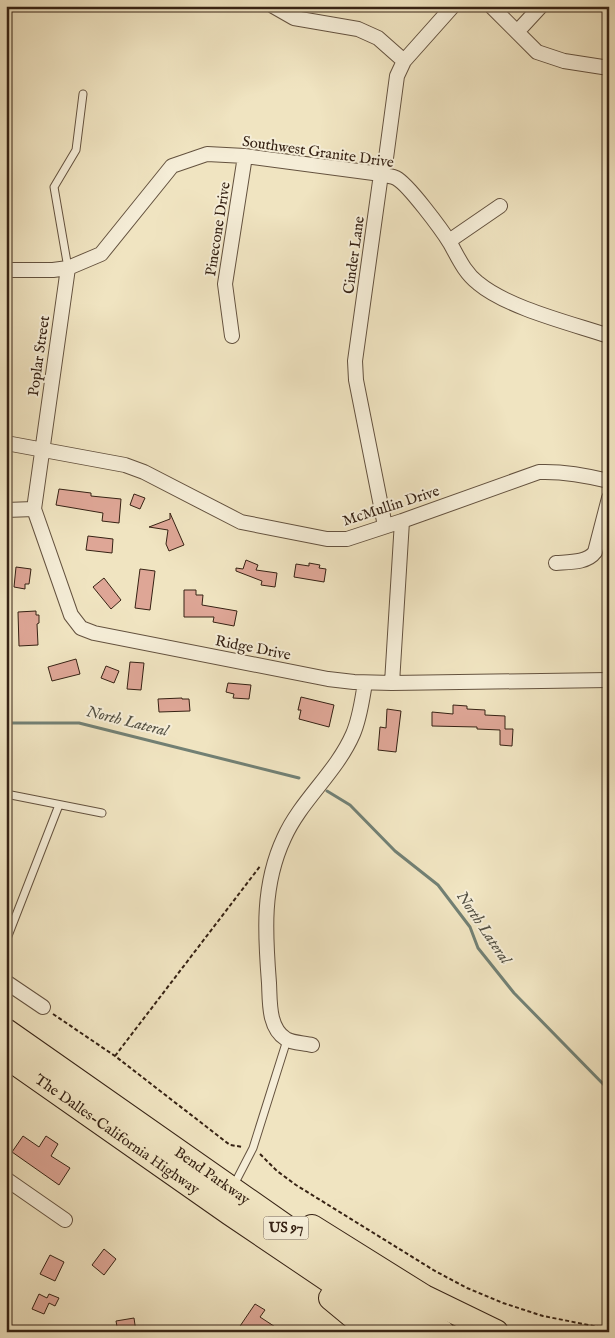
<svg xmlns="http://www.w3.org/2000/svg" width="615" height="1338" font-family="'IM FELL English',serif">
	<rect width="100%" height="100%" fill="#f0e4c1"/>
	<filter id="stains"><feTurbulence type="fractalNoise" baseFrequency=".004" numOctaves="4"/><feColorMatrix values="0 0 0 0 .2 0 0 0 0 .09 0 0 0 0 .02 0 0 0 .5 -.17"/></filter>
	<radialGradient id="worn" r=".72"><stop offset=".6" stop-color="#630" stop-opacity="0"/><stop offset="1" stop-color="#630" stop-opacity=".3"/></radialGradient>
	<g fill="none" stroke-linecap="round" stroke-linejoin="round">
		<!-- stream -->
		<path stroke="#728074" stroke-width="3" d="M6,723H79L299,778
			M327,791L350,805L395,851L438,885L470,927L478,948L514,993L609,1090"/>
	</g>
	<!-- building -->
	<path fill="#dea696" stroke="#362214" d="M59,489L91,493V496L121,499L119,523L102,521L103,513L56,505Z
		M134,494L145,498L140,509L130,505Z
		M170,513L184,545L169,551L166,544L168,530L149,527L170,519Z
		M88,536L113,539L112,553L86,550Z
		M246,560L258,565L256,570L277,573L275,587L261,585L262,581L236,571V568L243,569Z
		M309,563L320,565L319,568L326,569L324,582L294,577L296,564L309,566Z
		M16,567L31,569L29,584H25V589L14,587Z
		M140,569L155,571L150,610L135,608Z
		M104,578L121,600L111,609L93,587Z
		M184,590H196V595H203L202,605L237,611L234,626L213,622L214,617H184Z
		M36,611V615H39V623L37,624L38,645L19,646L18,612Z
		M76,659L80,674L52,681L48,667Z
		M130,662L144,663L141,690L127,689Z
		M106,666L119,671L114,683L101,678Z
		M228,683L251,685L249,699L233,698L234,694L226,692Z
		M301,697L334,705L329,727L299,719L301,710H298Z
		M182,698V699H189L190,711L159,712L158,699Z
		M453,705L467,706V709L485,710V715L505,716V729H513L512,746L500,745V730L477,729V727L432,726V712L453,714Z
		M387,709L401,711L396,752L378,750L380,727L386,728Z
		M23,1136L39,1147L46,1136L58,1144L51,1156L70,1168L59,1185L12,1152Z
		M104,1249L116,1259L104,1275L92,1265Z
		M50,1255L64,1262L55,1281L40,1274Z
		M39,1294L47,1298L49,1294L59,1298L55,1306L49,1303L44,1314L32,1309Z
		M255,1304L265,1310L260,1317L283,1332H236Z
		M134,1318L136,1332H118L116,1321Z"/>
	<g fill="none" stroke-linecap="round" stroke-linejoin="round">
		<!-- lane casing -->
		<g stroke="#64523f" stroke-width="9">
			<path id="lane" d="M68,268L54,187L76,150L83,94
				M6,794L102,813
				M6,941L59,805
				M237,1179L253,1148L287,1040"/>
		</g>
		<!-- street casing -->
		<g stroke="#64523f" stroke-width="16">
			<path id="street" d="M273,6L294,18L358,29L378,38L404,61
				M491,6L537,52L564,61L609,68
				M517,32L541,6
				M449,241L500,206
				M68,268L34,509L71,615L81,628L94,633L328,679L354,682L392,683L609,680
				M6,270H53L68,268L101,254L172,166L207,154L245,156L381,174C386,176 392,176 396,178C408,184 442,230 450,243C458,257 464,272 478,283C508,308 570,323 609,336
				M232,336L225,284L245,156
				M6,443L125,465L144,472L241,522L327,539H347L402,521L539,472C564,471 585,475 609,481
				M6,510L34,509
				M385,526L356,380L355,361L381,174L386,158L397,76L404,61L453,6
				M556,563C569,562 587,563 595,552L609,498
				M392,683L402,521
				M6,982L43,1007
				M312,1045C304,1043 292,1043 286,1039C268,1028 270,1001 269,983C265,933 262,885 284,838C301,800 336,773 353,734C360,718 362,700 365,683
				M6,1179L65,1220"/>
		</g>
		<!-- highway casing -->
		<g stroke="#362214" stroke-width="26">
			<g id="highway">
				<path id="s1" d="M6,1031L363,1281L442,1332"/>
				<path id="s2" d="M6,1056L230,1213L406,1332"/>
				<path d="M312,1227L424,1297L496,1332"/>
				<path d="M331,1298L372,1332"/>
			</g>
		</g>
		<!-- path -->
		<path stroke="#362214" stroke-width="2" stroke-dasharray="4 2.5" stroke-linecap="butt" d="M53,1014L115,1056L230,1145L243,1147
			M115,1056L261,865
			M260,1154L277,1171L296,1185L435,1271L467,1288L503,1303L543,1316L609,1329"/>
		<!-- lane -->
		<use href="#lane" stroke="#f5edd7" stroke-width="7"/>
		<!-- street -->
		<use href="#street" stroke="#f5edd7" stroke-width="14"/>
		<!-- highway -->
		<use href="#highway" stroke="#f0e4c1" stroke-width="24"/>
	</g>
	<g text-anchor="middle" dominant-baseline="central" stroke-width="4" stroke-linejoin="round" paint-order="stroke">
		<!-- shield labels -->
		<rect fill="#f5edd7" stroke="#6f5f4e" stroke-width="1" x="263.5" y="1216.5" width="45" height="23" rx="4"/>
		<g font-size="14" font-weight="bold" fill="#362214">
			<text x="286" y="1228">US 97</text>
		</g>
		<!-- street labels -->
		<g font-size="15" fill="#362214" stroke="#f5edd7">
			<text transform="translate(318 152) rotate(8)">Southwest Granite Drive</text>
			<text transform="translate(218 229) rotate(-81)">Pinecone Drive</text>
			<text transform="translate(354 255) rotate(-82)">Cinder Lane</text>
			<text transform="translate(39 356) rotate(-82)">Poplar Street</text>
			<text transform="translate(391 506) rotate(-18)">McMullin Drive</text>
			<text transform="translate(253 648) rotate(11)">Ridge Drive</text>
			<text stroke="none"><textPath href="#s2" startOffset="136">The Dalles-California Highway</textPath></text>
			<text stroke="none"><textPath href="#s1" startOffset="252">Bend Parkway</textPath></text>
		</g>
		<!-- water labels -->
		<g font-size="16" font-style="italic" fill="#545144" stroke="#f5edd7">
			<text transform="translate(127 722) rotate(14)">North Lateral</text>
			<text transform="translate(483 928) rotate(56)">North Lateral</text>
		</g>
	</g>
	<!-- margin -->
	<rect width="615" height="1338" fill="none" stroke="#f0e4c1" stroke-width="25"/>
	<rect x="8" y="8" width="600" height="1323" fill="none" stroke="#362214" stroke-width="2.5"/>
	<rect x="12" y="12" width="590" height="1313" fill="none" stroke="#362214"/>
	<rect width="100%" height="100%" filter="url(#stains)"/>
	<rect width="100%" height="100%" fill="url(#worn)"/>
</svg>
